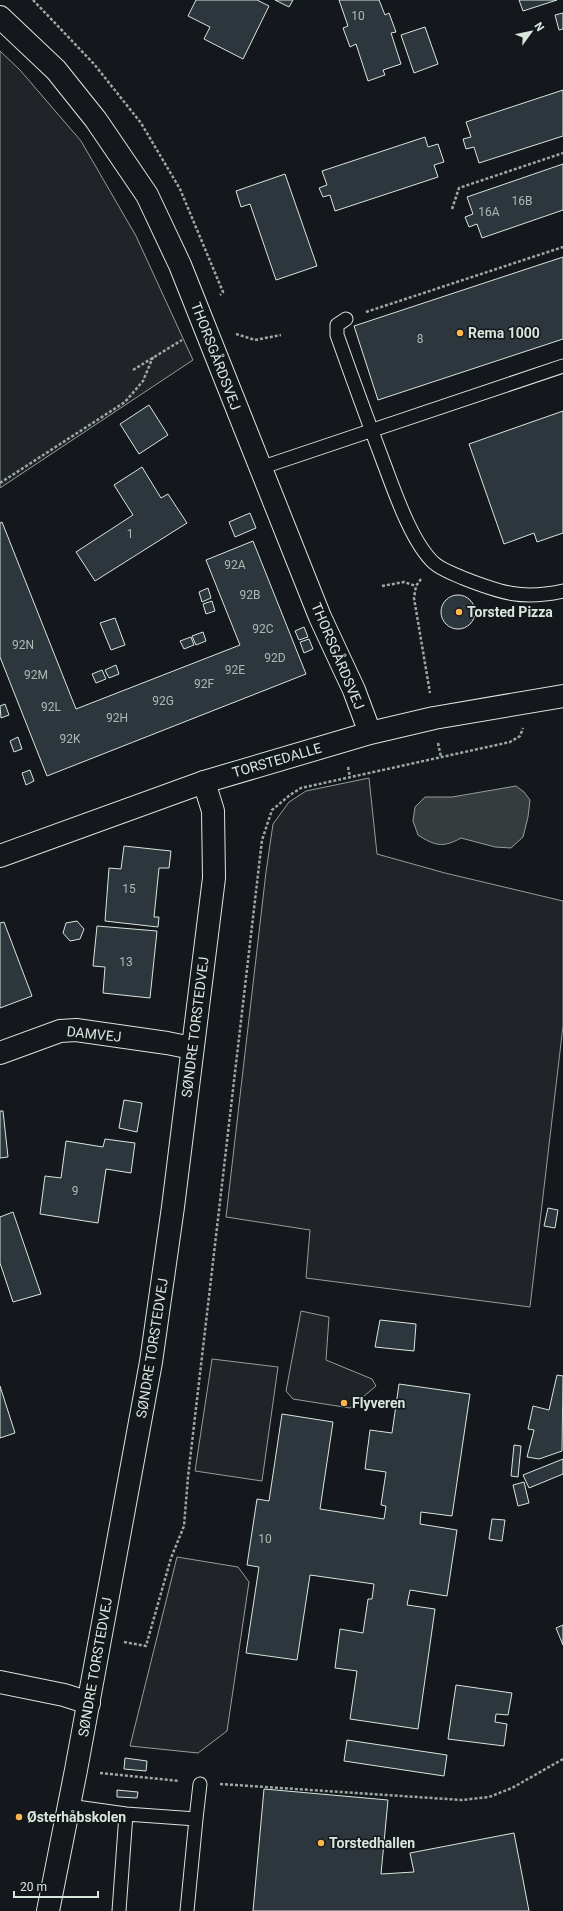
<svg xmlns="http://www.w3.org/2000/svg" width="563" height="1911" font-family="Roboto,sans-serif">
	<rect width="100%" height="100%" fill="#14181c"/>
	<!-- green -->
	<path fill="#202428" stroke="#939e99" d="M0,51L20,70L81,141L136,236L193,360L0,488Z
		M369,778L377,854L445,873L563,901V1026L530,1307L306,1278L310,1230L226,1217L266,872L273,824L289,802L306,791Z
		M301,1311L329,1317L326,1360L372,1379L376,1386L350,1408L293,1399L286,1391Z
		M212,1359L278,1367L262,1481L195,1471Z
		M177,1557L238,1567L249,1582L227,1731L198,1753L130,1746Z"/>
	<!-- water -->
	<path fill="#363b3e" stroke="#939e99" d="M516,786L524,792L530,800L528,817L523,837L511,848L495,847L461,838C443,848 435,846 418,835L413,821L415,807L425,797H452Z"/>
	<!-- building -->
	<path fill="#2c363c" stroke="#d8e6dc" d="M196,0H257L269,6L243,59L204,39L210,27L188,16Z
		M275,0H293L289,7Z
		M339,0H379L385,15L389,13L396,32L391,33L401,64L383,70L385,75L368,81L356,44L350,47L343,28L348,26Z
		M519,0H557L523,11Z
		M563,13V29L559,30L555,15Z
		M425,27L438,64L414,73L401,35Z
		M563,90V136L479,163L474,147L466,149L463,139L471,137L466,122Z
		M425,137L428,147L438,144L444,162L434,165L438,177L335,211L330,195L323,197L319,188L327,185L322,171Z
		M563,164V210L482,238L477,224L469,227L465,217L473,214L467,197Z
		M285,174L317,266L276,280L250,204L241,207L236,191Z
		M563,257V339L378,400L354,326Z
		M149,405L168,435L139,454L120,424Z
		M563,411V533L537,542L534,533L504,544L469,444Z
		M142,467L161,498L168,494L187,523L95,581L76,552L133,515L114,485Z
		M250,513L256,528L235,537L229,522Z
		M2,522L76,709L240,645L206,560L253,541L306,674L47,776L0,657V523Z
		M208,588L211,598L202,602L199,592Z
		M441 612a17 17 0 1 1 34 0a17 17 0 1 1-34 0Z
		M212,601L215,611L206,614L203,604Z
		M115,618L125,645L111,650L100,623Z
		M304,627L308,637L299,640L295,631Z
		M203,632L206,641L196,645L192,636Z
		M191,637L194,645L184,649L180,641Z
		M309,639L313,649L304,653L300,642Z
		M116,665L119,674L109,678L105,670Z
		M102,670L106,679L96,683L92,674Z
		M5,704L9,715L1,718L0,706Z
		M18,737L22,749L14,752L10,741Z
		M30,770L34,781L26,785L22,773Z
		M124,846L171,851L169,868H159L154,917H159L158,927L105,921L109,868L121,869Z
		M77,921L84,929L80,939L70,941L63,933L66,923Z
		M4,922L32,996L0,1008V923Z
		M97,926L157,931L150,998L103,993L105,967L93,966Z
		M124,1100L142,1103L137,1132L119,1128Z
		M0,1111H3L8,1157L0,1158Z
		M105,1139L135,1143L131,1173L106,1169L98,1223L40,1214L45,1176L61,1178L66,1141L103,1147Z
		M548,1208L558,1210L555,1228L544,1226Z
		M13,1212L41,1294L13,1302L0,1263V1217Z
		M380,1320L416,1324L414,1351L375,1347Z
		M557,1375L563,1376L562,1451L539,1459L527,1457L534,1430L528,1429L533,1406L549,1410Z
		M399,1384L470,1394L452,1516L421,1512L420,1524L457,1530L447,1596L410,1590L407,1605L435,1609L418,1729L350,1719L357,1671L335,1668L340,1629L363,1633L368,1599H372L374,1584L310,1575L297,1660L246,1653L259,1567L247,1565L257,1499L269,1501L282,1414L333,1422L320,1509L384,1519L386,1506L381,1505L386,1472L365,1469L370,1430L392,1433Z
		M0,1386L15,1433L0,1438Z
		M514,1445L521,1446L518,1477L511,1476Z
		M563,1459V1474L529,1488L523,1475Z
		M524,1482L529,1503L518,1506L513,1485Z
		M492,1519L505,1520L502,1541L489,1539Z
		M563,1625V1645L556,1628Z
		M456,1685L512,1693L508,1715L496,1714L495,1722L507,1724L504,1746L448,1739Z
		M347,1740L447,1755L444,1776L344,1761Z
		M125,1758L147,1761L146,1771L124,1769Z
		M264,1789L388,1800L381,1874L414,1872L410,1853L514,1833L529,1911H253Z
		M117,1790L138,1792L137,1798L117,1797Z"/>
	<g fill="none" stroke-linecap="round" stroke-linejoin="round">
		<!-- service casing -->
		<g stroke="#d8e6dc" stroke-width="15">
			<path id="service" d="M346,319L337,325V335C353,380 369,424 386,469C396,496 413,544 434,563C442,570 454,574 463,578C501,593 522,600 563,591
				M260,468L563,366
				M69,1806L126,1814L196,1819L200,1784
				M119,1911L126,1814
				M187,1911L196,1819"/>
		</g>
		<!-- minor casing -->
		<g stroke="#d8e6dc" stroke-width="24">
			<path id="minor" d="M0,856L204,782
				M0,1053L60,1031L76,1030L167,1043L192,1048
				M0,1682L64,1695L89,1703"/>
		</g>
		<!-- tertiary casing -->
		<g stroke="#d8e6dc" stroke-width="24">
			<path id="tertiary" d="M0,17L56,70L96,120L147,195L180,265L320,617L354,690L370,733
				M48,1911L76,1770L151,1362L173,1207L214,878L213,811L204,782L370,733L434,718L563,696"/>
		</g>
		<!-- path -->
		<path stroke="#9da8a2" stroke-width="2.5" stroke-dasharray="3 2" stroke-linecap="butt" d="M33,0L94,64L141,123L180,189L223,292L220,295
			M452,209L459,188L563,153
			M366,312L563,247
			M236,334L255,340L281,335
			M133,370L182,340
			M0,483L125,402L143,381L153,357
			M421,579L416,586L414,598L430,693
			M382,586L404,582L416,586
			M438,743L441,757
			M348,767L350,777
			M124,1642L146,1646L171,1558L184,1526L188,1477L262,840L272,810L290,795L301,788L510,742L520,736L523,728
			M100,1773L179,1781
			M220,1784L462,1800L489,1797L512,1788L563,1759"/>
		<!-- service -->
		<use href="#service" stroke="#14181c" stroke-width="13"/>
		<!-- minor -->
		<use href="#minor" stroke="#14181c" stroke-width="22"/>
		<!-- tertiary -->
		<use href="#tertiary" stroke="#14181c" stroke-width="22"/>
	</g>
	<!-- markers -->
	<g fill="#ffb74d" stroke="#14181c" stroke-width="1.5">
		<circle cx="460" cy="333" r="4"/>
		<circle cx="459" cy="612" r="4"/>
		<circle cx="344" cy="1403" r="4"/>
		<circle cx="19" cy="1817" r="4"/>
		<circle cx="321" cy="1843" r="4"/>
	</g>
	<g text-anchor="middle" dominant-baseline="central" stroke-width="3" stroke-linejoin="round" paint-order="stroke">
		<!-- number labels -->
		<g font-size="12" fill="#adbab4">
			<text x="358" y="16">10</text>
			<text x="522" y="201">16B</text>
			<text x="489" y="212">16A</text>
			<text x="420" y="339">8</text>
			<text x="130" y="534">1</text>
			<text x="235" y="565">92A</text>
			<text x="250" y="595">92B</text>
			<text x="263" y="629">92C</text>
			<text x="23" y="645">92N</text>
			<text x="275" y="658">92D</text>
			<text x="235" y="670">92E</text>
			<text x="36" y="675">92M</text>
			<text x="204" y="684">92F</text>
			<text x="163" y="701">92G</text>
			<text x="51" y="707">92L</text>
			<text x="117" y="718">92H</text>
			<text x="70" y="739">92K</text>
			<text x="129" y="889">15</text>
			<text x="126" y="962">13</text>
			<text x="75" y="1191">9</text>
			<text x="265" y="1539">10</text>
		</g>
		<!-- poi labels -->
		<g font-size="14" font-weight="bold" fill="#d8e6dc" stroke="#14181c" text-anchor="start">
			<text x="468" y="333">Rema 1000</text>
			<text x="467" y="612">Torsted Pizza</text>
			<text x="352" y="1403">Flyveren</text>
			<text x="27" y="1817">Østerhåbskolen</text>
			<text x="329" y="1843">Torstedhallen</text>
		</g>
		<!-- street labels -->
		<g font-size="14" fill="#d8e6dc" stroke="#14181c">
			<text transform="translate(216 356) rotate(69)">THORSGÅRDSVEJ</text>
			<text transform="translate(338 656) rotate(67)">THORSGÅRDSVEJ</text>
			<text transform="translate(277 760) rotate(-16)">TORSTEDALLE</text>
			<text transform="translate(195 1027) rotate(-83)">SØNDRE TORSTEDVEJ</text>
			<text transform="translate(94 1034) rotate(6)">DAMVEJ</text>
			<text transform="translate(152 1348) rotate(-81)">SØNDRE TORSTEDVEJ</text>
			<text transform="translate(95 1667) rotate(-80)">SØNDRE TORSTEDVEJ</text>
		</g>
	</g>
	<!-- north arrow -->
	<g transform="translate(531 32) rotate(57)" stroke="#14181c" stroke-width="3" paint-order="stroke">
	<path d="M0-3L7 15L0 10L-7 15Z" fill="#d8e6dc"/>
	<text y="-6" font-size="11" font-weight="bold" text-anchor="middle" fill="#d8e6dc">N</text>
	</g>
	<!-- scale -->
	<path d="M14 1891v6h84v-6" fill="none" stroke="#d8e6dc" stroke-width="2"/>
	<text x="20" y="1891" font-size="12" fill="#d8e6dc" stroke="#14181c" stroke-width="3" paint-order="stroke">20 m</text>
</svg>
